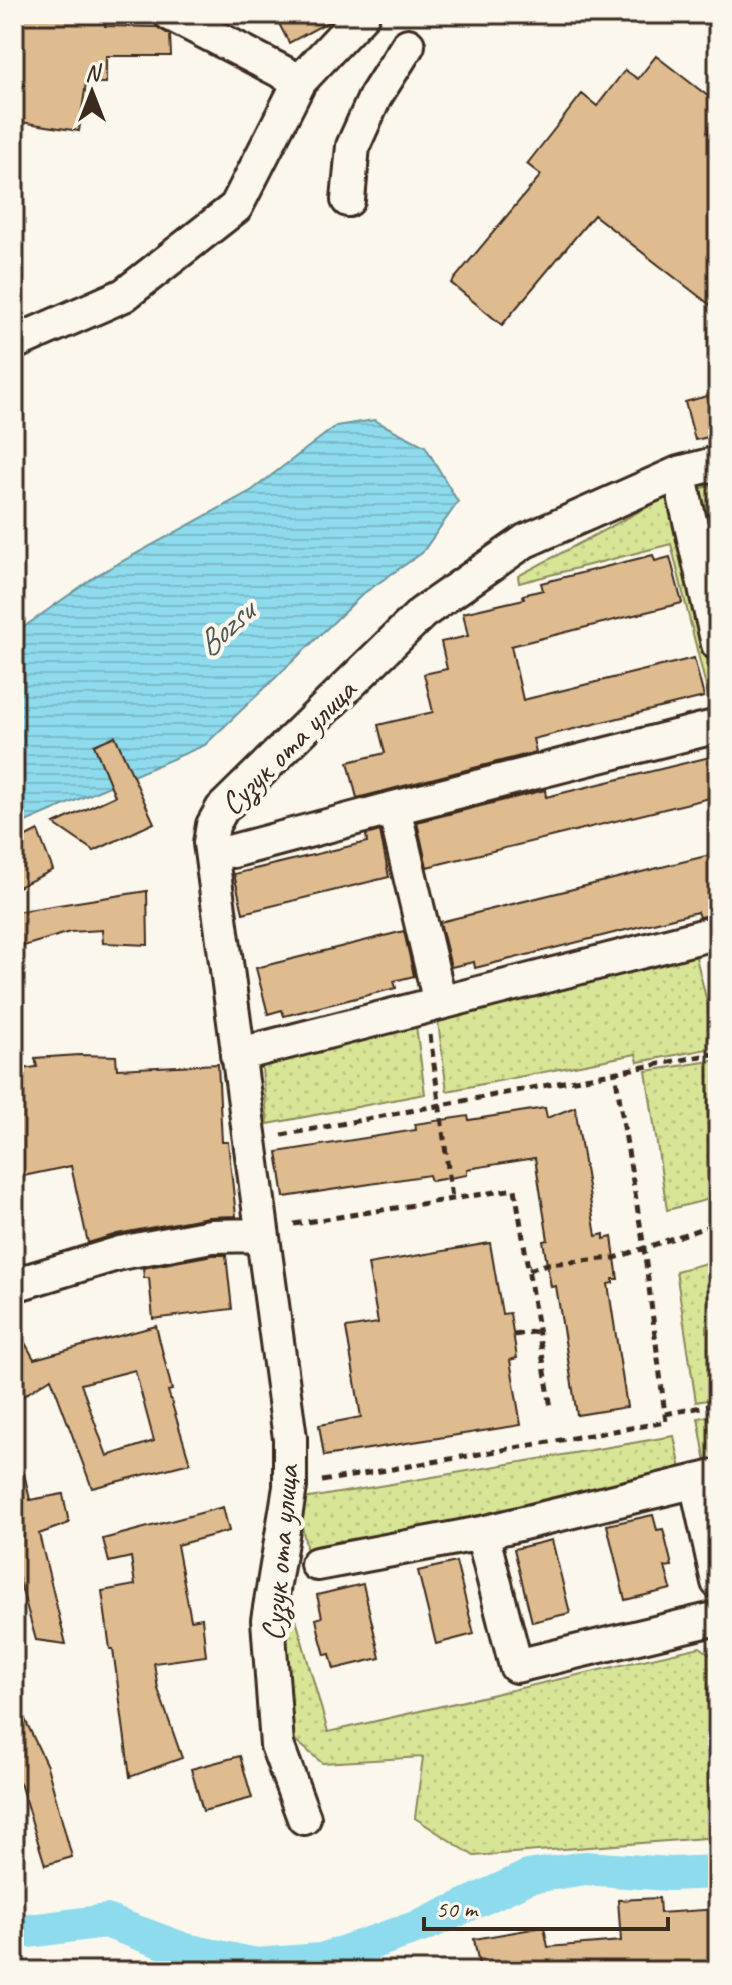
<svg xmlns="http://www.w3.org/2000/svg" width="732" height="1985" font-family="Caveat,sans-serif">
	<defs>
		<pattern id="grass-dots" width="8" height="8" patternUnits="userSpaceOnUse" patternTransform="scale(2)"><rect width="8" height="8" fill="#d8e597"/><path d="M2 2h.1M6 6h.1" fill="none" stroke="#bac582" stroke-width="1.8" stroke-linecap="round"/></pattern>
		<pattern id="water-rules" width="6" height="5" patternUnits="userSpaceOnUse" patternTransform="scale(2)"><rect width="6" height="5" fill="#8ddbec"/><path d="M0 2.5h6" fill="none" stroke="#7bbcca"/></pattern>
	</defs>
	<rect width="100%" height="100%" fill="#fbf7ec"/>
	<filter id="ink" filterUnits="userSpaceOnUse"><feTurbulence type="fractalNoise" baseFrequency=".0125" numOctaves="2"/><feDisplacementMap in="SourceGraphic" scale="16" xChannelSelector="R" yChannelSelector="G"/><feConvolveMatrix kernelMatrix="1 2 1 2 8 2 1 2 1" color-interpolation-filters="sRGB"/></filter>
	<g filter="url(#ink)">
		<!-- grass -->
		<path fill="url(#grass-dots)" stroke="#8a885a" stroke-width="2" d="M718,484V585L694,490Z
			M670,495L718,694V709L712,711L671,544L519,583L518,576Z
			M687,951L696,957L718,1047L638,1062L636,1054L447,1091L437,1014Z
			M415,1018L425,1094L268,1124L261,1060Z
			M718,1060V1197L667,1210L646,1071Z
			M718,1260V1398L696,1402L676,1271Z
			M718,1414V1460L706,1463L698,1418Z
			M674,1436L681,1469L308,1557L297,1500Z
			M293,1609L328,1732L700,1647L718,1660V1837L474,1856L415,1818L423,1757L322,1763L287,1733L274,1611Z"/>
		<!-- water -->
		<path fill="url(#water-rules)" stroke="#6c949a" stroke-width="2" d="M374,420L425,446L458,502L422,553L364,593L205,745L14,827V634L97,575L251,491L336,426Z"/>
		<g fill="none" stroke-linecap="round" stroke-linejoin="round">
			<!-- canal -->
			<path stroke="#8ddbec" stroke-width="34" d="M14,1933L106,1921L185,1950L256,1965L321,1960L424,1925L528,1877L585,1868L670,1874L718,1872"/>
		</g>
		<!-- building -->
		<path fill="#dfbb90" stroke="#3b2a1e" stroke-width="2" fill-rule="evenodd" d="M14,14H105V26L157,27L170,35L171,56H106V83H86L79,131L14,121Z
			M274,14H337L330,21L289,43Z
			M656,56L718,104V118L707,132L718,140V311L594,215L502,325L451,283L541,175L527,164L582,94L597,106L625,70L638,79Z
			M718,393V435L695,440L685,402Z
			M653,555L655,561L670,557L682,603L511,646L523,700L694,658L704,697L533,739L536,752L357,798L348,762L385,753L378,725L433,712L424,674L447,669L441,642L468,636L463,613L524,599L523,595L543,590L541,583Z
			M115,736L154,823L94,851L54,824L115,796L94,745Z
			M718,755V796L427,867L417,822L545,790L546,797Z
			M38,831L53,870L14,889V843Z
			M380,831L389,877L243,913L234,874L367,842L366,835Z
			M718,853V914L699,917L697,912L475,968L474,962L451,967L440,922Z
			M147,891L148,945L103,943L102,930L70,932L14,949V912Z
			M404,931L414,976L394,981L396,988L284,1016L282,1010L268,1014L256,968Z
			M79,1055L116,1056L117,1069L218,1064L222,1142H228L236,1216L208,1217L117,1234L88,1243L71,1166L14,1178V1070L37,1067L35,1058Z
			M575,1107L596,1236L604,1234V1239L612,1237L618,1279H613V1283L608,1284L627,1407L577,1415L556,1286L551,1287L543,1241L548,1240L535,1158L467,1169V1175L431,1181L429,1175L284,1197L277,1152L416,1130L415,1124L468,1116L469,1120L545,1108L547,1118Z
			M490,1243L502,1314L510,1313L517,1358L510,1360L521,1425L324,1456L319,1425L361,1417L346,1328L378,1323L368,1264Z
			M213,1255H226L232,1309L153,1319L149,1278H144L143,1268Z
			M14,1323L34,1359L156,1326L172,1390L168,1391L190,1463L92,1488L51,1378L14,1402ZM135,1370L154,1441L107,1456L81,1384Z
			M24,1473L30,1500L63,1494L69,1523L39,1534L66,1644L36,1640L14,1561V1474Z
			M223,1507L229,1531L177,1545L191,1620L202,1618L206,1656L154,1663L158,1689L182,1758L130,1777L113,1649H110L102,1591L135,1585L131,1557L109,1562L103,1539Z
			M653,1515L657,1530L663,1529L672,1566L665,1567L671,1589L625,1600L607,1525Z
			M552,1540L570,1613L532,1622L514,1549Z
			M456,1562L474,1634L436,1644L418,1571Z
			M363,1584L380,1658L334,1669L330,1654L325,1655L320,1637L316,1619L322,1617L317,1595Z
			M14,1696L47,1766L72,1857L45,1865L20,1783L14,1784Z
			M240,1756L252,1798L203,1811L191,1769Z
			M659,1898L660,1913L718,1909V1970L480,1971L474,1939L544,1927L548,1947L621,1941L618,1900Z"/>
		<g fill="none" stroke-linecap="round" stroke-linejoin="round">
			<!-- minor casing -->
			<g stroke="#3b2a1e" stroke-width="38">
				<path id="minor" d="M170,14L300,81
					M348,200L353,146L375,97L408,45
					M14,343L124,295L236,207L300,81L363,14
					M679,473L718,644
					M394,808L440,1003
					M233,851L394,808L718,726
					M237,1055L718,932
					M14,1285L120,1253L211,1236L262,1235
					M696,1481L718,1582
					M482,1533L516,1666L718,1618
					M317,1564L482,1533L718,1476
					M304,1818L277,1745L268,1620L290,1487V1438L210,843L213,825L222,809L422,613L525,541L679,473L718,463"/>
			</g>
			<!-- path -->
			<path stroke="#3b2a1e" stroke-width="5" stroke-dasharray="8 6" stroke-linecap="butt" d="M714,14L718,17
				M430,1035L452,1198
				M282,1135L718,1053
				M294,1224L515,1189L551,1408
				M529,1270L547,1264L615,1258L718,1223
				M514,1335L539,1331
				M665,1414L718,1404
				M322,1481L666,1422L644,1248L615,1072"/>
			<!-- minor -->
			<use href="#minor" stroke="#fbf7ec" stroke-width="32"/>
		</g>
	</g>
	<g text-anchor="middle" dominant-baseline="central" stroke-width="8" stroke-linejoin="round" paint-order="stroke">
		<!-- street labels -->
		<g font-size="32" fill="#3b2a1e" stroke="#fbf7ec">
			<text transform="translate(288 747) rotate(-45)">Сузук ота улица</text>
			<text transform="translate(280 1553) rotate(-85)">Сузук ота улица</text>
		</g>
		<!-- water labels -->
		<g font-size="34" font-style="italic" fill="#505652" stroke="#fbf7ec">
			<text transform="translate(225 628) rotate(-42)">Bozsu</text>
		</g>
	</g>
	<!-- margin -->
	<rect width="732" height="1985" fill="none" stroke="#fbf7ec" stroke-width="48"/>
	<rect x="24" y="24" width="684" height="1937" fill="none" stroke="#3b2a1e" stroke-width="3" filter="url(#ink)"/>
	<!-- north arrow -->
	<g transform="translate(92 92)" stroke="#fbf7ec" stroke-width="6" paint-order="stroke">
	<path d="M0-6L14 30L0 20L-14 30Z" fill="#3b2a1e"/>
	<text y="-12" font-size="22" font-weight="bold" text-anchor="middle" fill="#3b2a1e">N</text>
	</g>
	<!-- scale -->
	<path d="M424 1917v12h244v-12" fill="none" stroke="#3b2a1e" stroke-width="4"/>
	<text x="436" y="1917" font-size="24" fill="#3b2a1e" stroke="#fbf7ec" stroke-width="6" paint-order="stroke">50 m</text>
</svg>
